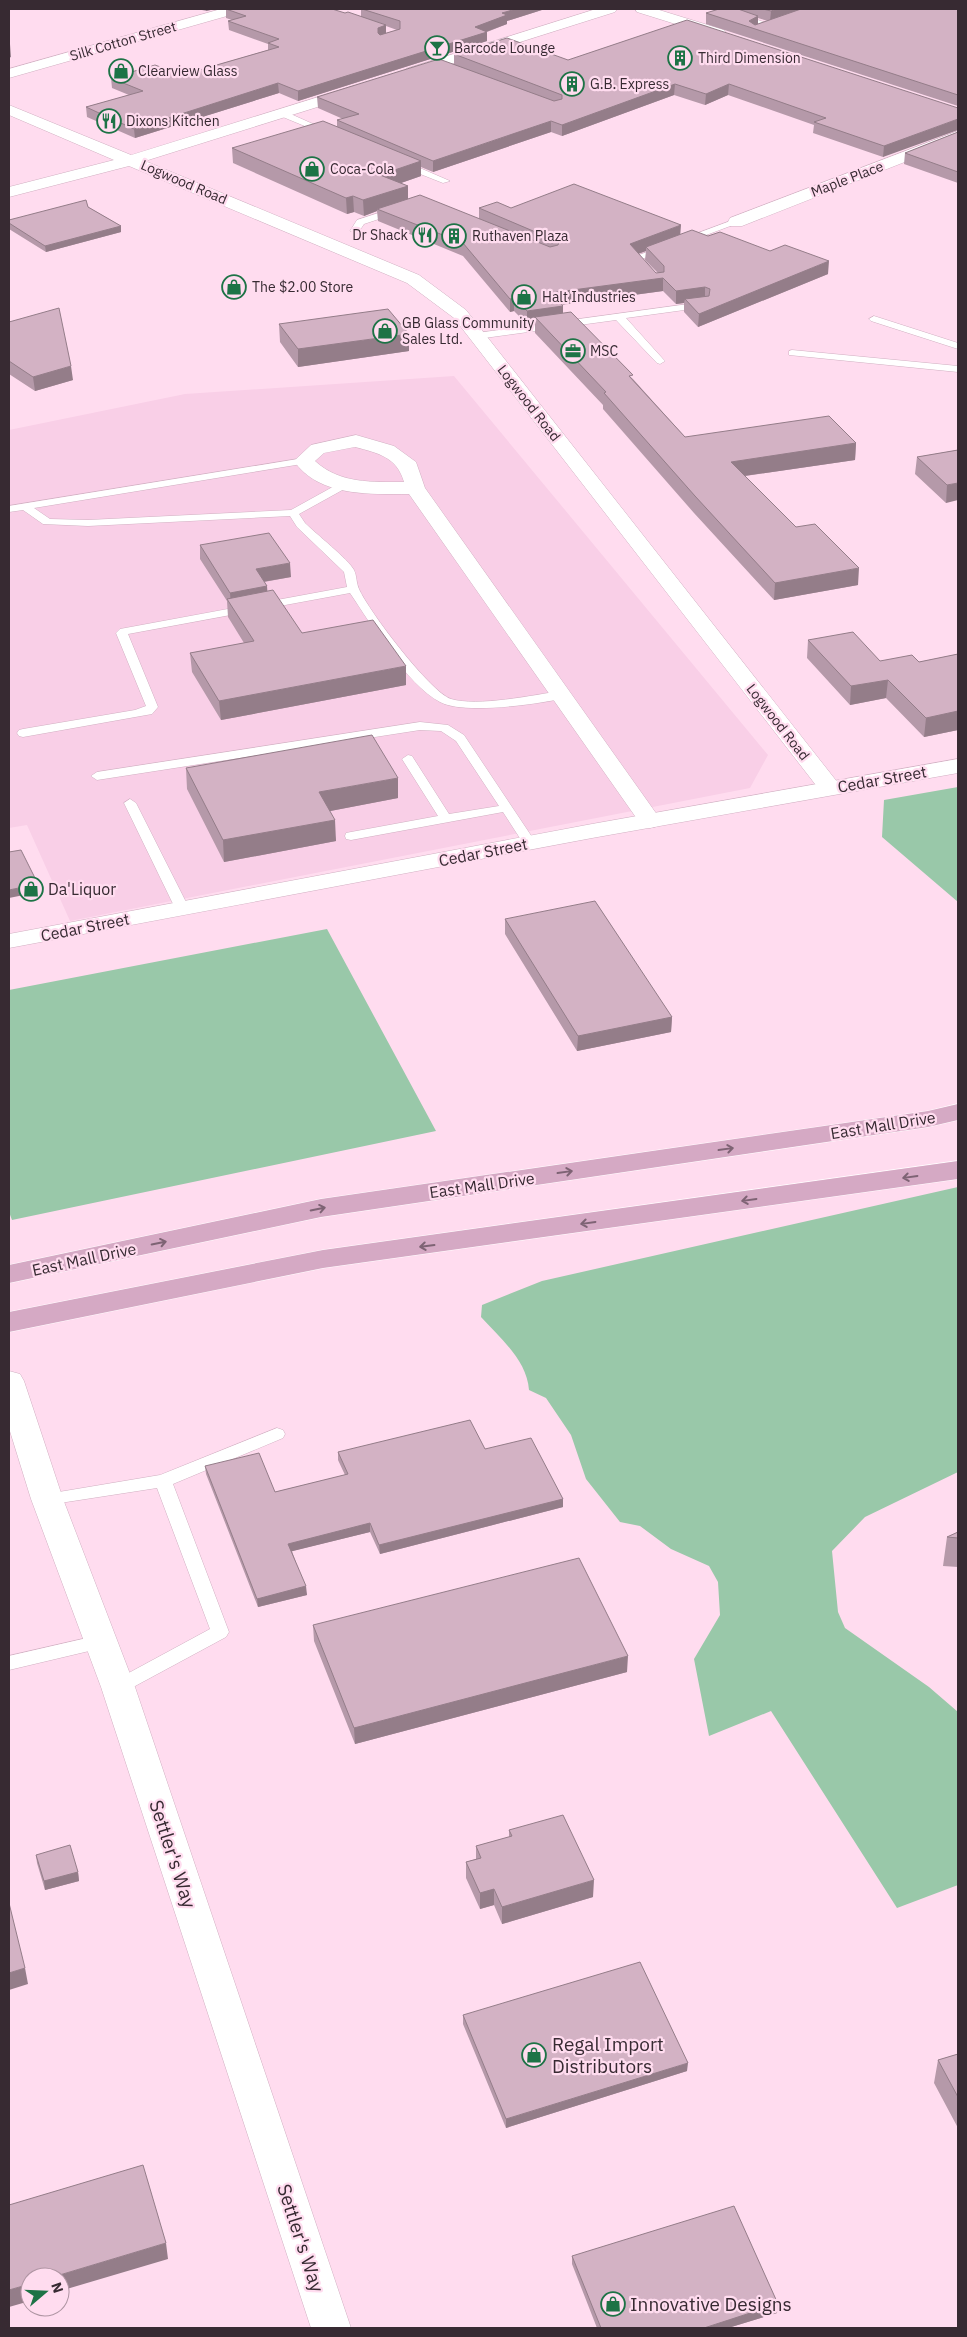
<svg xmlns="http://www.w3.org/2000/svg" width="967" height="2337" font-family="'IBM Plex Sans',sans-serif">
	<rect width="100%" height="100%" fill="#ffdcef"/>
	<!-- built -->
	<path fill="#f9cfe7" d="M454,376L768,755L750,788L70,921L27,825L9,828V430L185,394Z"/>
	<!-- green -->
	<path fill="#99c8a9" d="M958,787V902L882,837L884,800Z
		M327,929L436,1131L12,1220L9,1212V990Z
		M958,1187V1472L865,1517L832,1551L838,1612L845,1628L929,1687L958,1712V1885L897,1908L771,1711L709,1736L694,1659L720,1615L718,1582L709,1566L671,1549L640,1526L620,1522L586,1479L571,1435L546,1398L529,1390C527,1360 500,1338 481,1317L482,1305L542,1281Z"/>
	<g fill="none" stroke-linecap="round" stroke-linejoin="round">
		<!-- service casing -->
		<g stroke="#d1b0c2" stroke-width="1">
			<path id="service" d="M713,9H724L776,26L769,28Z
				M278,111H284L331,132L324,134L278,115Z
				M400,162H406L450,181L443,183L400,166Z
				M397,207L400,208V212L364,224L358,233L350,231L357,220Z
				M733,220L741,222L642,259L651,268L649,270H643L631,258Z
				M703,302L706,303V307L626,318L663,359L665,361L660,364L657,363L616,320L477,339L472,336L477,333Z
				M874,316L958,343V349L871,321L869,319Z
				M792,350L958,366V372L789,355V351Z
				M304,458L309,461L308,463L34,508L50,519L88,520L291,510L338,484H346V488L299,514L305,523C315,533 349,560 354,570C357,576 356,583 359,589C368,610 430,692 451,699C478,707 533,695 561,691L565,692L567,695L565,698C539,704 463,715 440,702C406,684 372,625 350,593L128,634L158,707L152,714L23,737L19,736L17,733L19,730L23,729L135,710L146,706L116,633L120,629L347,587L344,572L297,527L290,516L88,526L43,524L23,510L9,512V506Z
				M420,722L448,725L464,735L536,843L535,846H525L503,812L351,840L346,839L345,836L346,833L351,832L438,816L402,759L408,755L412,756L449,814L499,806L456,741L441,731L420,730L97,780L91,776L97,772Z
				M130,799L136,803L189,908L187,911H177L175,908L124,803Z
				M277,1428L283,1430L285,1434L283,1438L173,1484L229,1632L226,1637L124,1692L118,1694L112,1692L109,1687L112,1682L210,1629L157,1488L47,1505L41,1503L38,1499L41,1495L160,1475Z
				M100,1635L106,1637L109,1642L106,1647L9,1670V1656Z"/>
		</g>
		<!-- minor casing -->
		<g stroke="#d1b0c2" stroke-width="1">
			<path id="minor" d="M221,9H243L241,12L9,78V69Z
				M596,9H617L615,12L416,75L411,76L404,72L406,69Z
				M635,9H656L724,30L726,33L719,37L714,36L637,12Z
				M354,86L362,91L359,94L145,161L419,275L466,310L838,783L842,788L838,793L830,795L822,793L454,318L407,283L129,166L9,197V187L114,160L9,115V105L131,155Z
				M958,131V141L742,226H730L728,222L730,218Z
				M356,435L394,446L416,462L425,488L658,816L662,821L658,826L650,828L642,826L409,494C370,494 319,497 294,461L311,445ZM355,447C378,453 397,457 404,482C372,482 340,484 315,461L324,453Z"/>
		</g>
		<!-- secondary casing -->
		<g stroke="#d1b0c2" stroke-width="1">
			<path id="secondary" d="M958,759V773L592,838L9,948V934L592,824Z
				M9,1371L20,1374L24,1381L63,1499L135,1687L351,2328H311L101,1687L31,1499L9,1428Z"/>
		</g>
		<!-- primary casing -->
		<g stroke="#fff" stroke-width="1">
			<path id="primary" d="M958,1104V1120L928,1127L321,1217L9,1283V1265L321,1199L928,1111Z
				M958,1161V1179L323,1268L9,1332V1312L323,1250Z"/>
		</g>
		<!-- service -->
		<use href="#service" fill="#fff" fill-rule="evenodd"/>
		<!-- minor -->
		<use href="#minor" fill="#fff" fill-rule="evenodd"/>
		<!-- secondary -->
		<use href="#secondary" fill="#fff" fill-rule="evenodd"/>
		<!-- primary -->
		<use href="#primary" fill="#d5a9c4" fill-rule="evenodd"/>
	</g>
	<!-- wall -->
	<path fill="#b599a9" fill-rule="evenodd" d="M198,9H215L206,11Z
		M226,9L345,13L361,17V9H545L507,21V24L487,32V41L298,101L279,93L135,138L87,117L86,107L129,95L112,88L111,78L182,75L268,50V44L229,30L228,21L232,20L226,18ZM386,26L397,30L386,33Z
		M739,9H958V106L706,24V13ZM758,18L768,21L758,24Z
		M454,54L568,60L958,108L883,157L813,133L814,125L728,95L705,105L674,95L562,136L551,132L433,172L421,167V176L401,183L408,186V199L479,219V208H511L680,234L708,236L828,274L698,327L684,312V303L676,304L663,291L561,305L563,314L633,379L685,437L856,443L855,460L745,476L796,527L858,585L774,600L694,513L603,409V405L535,333V323L527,324L514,311L510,312L463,256L378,221L377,211L364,216L354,212L347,214L233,163L232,148L337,127V120L343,119L318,108L317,97L454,64ZM646,251L645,260L658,273H656L638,254Z
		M958,132V183L904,164L905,153Z
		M88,207L121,226V232L46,252L9,229V220Z
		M9,322L73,380L35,391L9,374Z
		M279,324L409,351L298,367L280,342Z
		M958,450L946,503L915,474L917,457Z
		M200,545L291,577L264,582L267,586V591L302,633L406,685L221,720L192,672L190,653L244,643L228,617L227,601L200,559Z
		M808,640L880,661L919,662L958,654V730L924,737L886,698L850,705L807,658Z
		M186,768L398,798L330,811L336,841L224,862L187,789Z
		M505,919L672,1017L671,1032L577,1051L505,934Z
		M485,1449L563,1499V1507L380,1554L370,1532L292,1551L307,1595L258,1607L206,1474L205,1466L275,1492L345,1475L338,1460V1452Z
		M958,1532V1567L943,1566L947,1537Z
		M313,1625L627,1672L355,1744L314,1641Z
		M509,1830L593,1897L502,1924L494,1905L480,1909L466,1878V1862L476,1859V1846L509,1837Z
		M36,1855L78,1872L79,1881L45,1890L37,1863Z
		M463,2015L687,2071L506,2128L463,2024Z
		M958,2054V2128L934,2083L938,2060Z
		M572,2256L777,2313L728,2328H597L572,2264Z"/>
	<!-- shaded-wall -->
	<path fill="#947d89" d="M206,9H215L206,11Z
		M516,9H545L507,21V24L483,33L487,32V41L298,101V91L502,13Z
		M777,9H811L770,21L771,11Z
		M758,16V26L753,28L749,21Z
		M386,25V34L378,42V28Z
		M9,44H10L11,57L9,58Z
		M278,83L279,93L135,138L134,129Z
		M675,84L674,95L562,136V125Z
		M729,84L728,95L705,105L706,94Z
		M958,119V130L883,157L884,146Z
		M551,121V132L433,172V161Z
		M421,161V176L381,190L380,175Z
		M408,186V201L377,209V211L364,216L363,200Z
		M353,196L354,212L347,214L346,198Z
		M681,225L680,238L646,247V251L629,257L630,244Z
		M121,226V232L46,252L45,246Z
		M829,261L828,274L698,327L699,314Z
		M663,278V291L550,306V293Z
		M705,287V300L685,299L684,303L676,304V291Z
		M514,298V311L510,312V299Z
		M563,306V319L535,317V323L527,324V311Z
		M409,334V351L298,367V349Z
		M71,366L73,380L35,391L33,377Z
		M856,443L855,460L730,478L731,462Z
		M958,483V500L946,503L947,485Z
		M290,563L291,577L256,583V569Z
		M859,568L858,585L774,600L775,583Z
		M267,586L268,600L231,605L230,593Z
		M406,666V685L221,720L219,701Z
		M888,680L886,698L850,705L851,686Z
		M958,711V730L924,737L926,718Z
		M398,778V798L320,813L319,792Z
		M335,820L336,841L224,862L223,840Z
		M38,884L39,892L9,898V890Z
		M672,1017L671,1032L577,1051L578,1036Z
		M563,1499V1507L380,1554L379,1545Z
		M370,1523V1532L289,1552L288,1544Z
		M306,1586L307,1595L258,1607L257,1599Z
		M628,1656L627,1672L355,1744L354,1728Z
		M78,1872L79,1881L45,1890L44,1881Z
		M594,1880L593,1897L502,1924V1907Z
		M494,1889V1905L480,1909V1893Z
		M25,1968L28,1984L9,1990V1973Z
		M688,2063L687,2071L506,2128V2119Z
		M166,2243L168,2259L60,2291V2277H53Z
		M30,2284V2301L9,2307V2290Z
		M778,2304L777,2313L728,2328H704Z"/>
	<!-- building -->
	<path fill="#d3b2c4" stroke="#947d89" d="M226,9H332L345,13L348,12L386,25L378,28V33L380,35L400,29V21L362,9H516L502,13L507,15L475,27L487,32L298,91L278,83L134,129L86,107L143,91L111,78L155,65L182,75L279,47L268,43L279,39L228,21L246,16Z
		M719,9H738L758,16L749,21L755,25L801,9H958V95L706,13Z
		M763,9H777L771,11Z
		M687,20L958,108V119L884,146L814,122L826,118L729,84L706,94L675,84L562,125L551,121L433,161L337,120L359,114L317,97L439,59L554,101L562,99V95L454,54L507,38L568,60Z
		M323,121L421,161L380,175L408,186L363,200L353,196L346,198L232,148Z
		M958,132V172L905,153Z
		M574,184L681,225L630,244L656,273L664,272V266L646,247L692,230L708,236L720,232L770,251L785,245L829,261L699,314L685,299L709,296L710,289L705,287L676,291L663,278L550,293L563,306L527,311L514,298L510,299L463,243L377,209L420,195L550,247L558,245L559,242L479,208L497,202L511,208Z
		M86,200L88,207L121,226L45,246L9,223V220Z
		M59,308L71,366L33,377L9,361V322Z
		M388,309L409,334L298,349L279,324Z
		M571,312L633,375L629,376L685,437L829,416L856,443L731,462L796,527L815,524L859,568L775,583L695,496L604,393L606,392L535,317Z
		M958,450V483L947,485L917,457Z
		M269,533L290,563L256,569L267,586L230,593L200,545Z
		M273,590L302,633L373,620L406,666L219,701L190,653L254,641L227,599Z
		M853,632L880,661L912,655L919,662L958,654V711L926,718L888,680L851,686L808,640Z
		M372,735L398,778L319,792L335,820L223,840L186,768Z
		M21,850L38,884L9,890V852Z
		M595,901L672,1017L578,1036L505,919Z
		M470,1420L485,1449L531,1438L563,1499L379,1545L370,1523L288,1544L306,1586L257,1599L205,1466L259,1453L275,1492L348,1474L338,1452Z
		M958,1532V1538L947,1537Z
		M579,1558L628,1656L354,1728L313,1625Z
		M563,1815L594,1880L502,1907L494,1889L480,1893L466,1862L481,1858L476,1846L512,1836L509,1830Z
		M70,1845L78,1872L44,1881L36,1855Z
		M9,1903L25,1968L9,1973Z
		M640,1962L688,2063L506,2119L463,2015Z
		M958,2054V2097L938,2060Z
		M143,2165L166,2243L53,2277H30V2284L9,2290V2205Z
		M734,2206L778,2304L704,2328H601L572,2256Z"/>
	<!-- one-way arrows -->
	<defs><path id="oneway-shaft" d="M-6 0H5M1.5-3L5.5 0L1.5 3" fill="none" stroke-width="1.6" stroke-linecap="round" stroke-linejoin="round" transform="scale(1.25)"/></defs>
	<g stroke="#7e6374">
		<use href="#oneway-shaft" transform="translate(726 1149) rotate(-8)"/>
		<use href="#oneway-shaft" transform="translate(565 1172) rotate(-8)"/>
		<use href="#oneway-shaft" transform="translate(910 1177) rotate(172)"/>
		<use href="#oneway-shaft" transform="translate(749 1200) rotate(172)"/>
		<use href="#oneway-shaft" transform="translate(318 1209) rotate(-11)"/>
		<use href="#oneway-shaft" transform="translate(588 1223) rotate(172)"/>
		<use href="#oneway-shaft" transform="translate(159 1243) rotate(-12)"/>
		<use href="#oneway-shaft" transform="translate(427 1246) rotate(173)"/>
	</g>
	<!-- icons -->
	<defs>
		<g id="bar-ring" transform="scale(1.25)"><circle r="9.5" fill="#ffdcef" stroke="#1d7346" stroke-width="1.5"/><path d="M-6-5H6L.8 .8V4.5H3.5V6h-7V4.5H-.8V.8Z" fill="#1d7346"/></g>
		<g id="building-ring" transform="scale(1.25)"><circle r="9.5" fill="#ffdcef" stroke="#1d7346" stroke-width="1.5"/><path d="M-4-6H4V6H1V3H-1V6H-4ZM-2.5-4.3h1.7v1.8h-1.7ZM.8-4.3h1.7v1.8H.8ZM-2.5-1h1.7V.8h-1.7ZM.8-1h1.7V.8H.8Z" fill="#1d7346"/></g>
		<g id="shop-ring" transform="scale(1.25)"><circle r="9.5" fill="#ffdcef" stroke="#1d7346" stroke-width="1.5"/><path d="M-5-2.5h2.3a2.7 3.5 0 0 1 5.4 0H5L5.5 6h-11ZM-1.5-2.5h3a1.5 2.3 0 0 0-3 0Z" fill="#1d7346"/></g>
		<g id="restaurant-ring" transform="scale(1.25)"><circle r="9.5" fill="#ffdcef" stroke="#1d7346" stroke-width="1.5"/><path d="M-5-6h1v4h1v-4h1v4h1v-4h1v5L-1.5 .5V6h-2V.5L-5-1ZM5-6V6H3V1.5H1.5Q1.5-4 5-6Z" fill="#1d7346"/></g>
		<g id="office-ring" transform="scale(1.25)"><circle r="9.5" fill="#ffdcef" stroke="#1d7346" stroke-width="1.5"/><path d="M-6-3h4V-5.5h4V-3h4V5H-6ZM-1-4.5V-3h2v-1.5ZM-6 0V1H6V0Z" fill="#1d7346"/></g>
	</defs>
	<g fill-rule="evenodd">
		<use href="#bar-ring" x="437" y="48"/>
		<use href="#building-ring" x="680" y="58"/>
		<use href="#shop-ring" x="121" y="71"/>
		<use href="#building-ring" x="572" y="84"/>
		<use href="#restaurant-ring" x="109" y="121"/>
		<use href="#shop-ring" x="312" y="169"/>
		<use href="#restaurant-ring" x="425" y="235"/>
		<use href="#building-ring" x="454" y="236"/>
		<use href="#shop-ring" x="234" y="287"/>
		<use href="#shop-ring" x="524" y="297"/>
		<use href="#shop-ring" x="385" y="331"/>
		<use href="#office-ring" x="573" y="351"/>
		<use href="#shop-ring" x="31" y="889"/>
		<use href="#shop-ring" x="534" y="2055"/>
		<use href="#shop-ring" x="613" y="2304"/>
	</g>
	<g text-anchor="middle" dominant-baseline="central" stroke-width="4.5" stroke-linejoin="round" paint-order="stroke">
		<!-- far-street labels -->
		<g font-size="14" fill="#372a32" stroke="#ffdcef">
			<text transform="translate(123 41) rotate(-16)">Silk Cotton Street</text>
			<text transform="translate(847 179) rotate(-21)">Maple Place</text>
			<text transform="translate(184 182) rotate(23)">Logwood Road</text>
			<text transform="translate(529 403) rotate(52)">Logwood Road</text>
			<text transform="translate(778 722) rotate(52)">Logwood Road</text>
		</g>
		<!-- far-poi labels -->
		<g font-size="14" fill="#372a32" stroke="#ffdcef" text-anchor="start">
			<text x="454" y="48">Barcode Lounge</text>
			<text x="698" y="58">Third Dimension</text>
			<text x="138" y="71">Clearview Glass</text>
			<text x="590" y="84">G.B. Express</text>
			<text x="126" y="121">Dixons Kitchen</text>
			<text x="330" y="169">Coca-Cola</text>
			<text x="408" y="235" text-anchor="end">Dr Shack</text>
			<text x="472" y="236">Ruthaven Plaza</text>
			<text x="252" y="287">The $2.00 Store</text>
			<text x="542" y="297">Halt Industries</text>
			<text x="402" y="323">GB Glass Community<tspan x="402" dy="16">Sales Ltd.</tspan></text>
			<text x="590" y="351">MSC</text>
		</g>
		<!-- street labels -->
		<g font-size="16" fill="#372a32" stroke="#ffdcef">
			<text transform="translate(882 779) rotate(-10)">Cedar Street</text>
			<text transform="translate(483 852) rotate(-11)">Cedar Street</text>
			<text transform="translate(85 927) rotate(-11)">Cedar Street</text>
			<text transform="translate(883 1125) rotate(-9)">East Mall Drive</text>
			<text transform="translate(482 1185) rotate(-8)">East Mall Drive</text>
			<text transform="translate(84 1259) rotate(-12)">East Mall Drive</text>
		</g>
		<!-- poi labels -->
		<g font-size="16" fill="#372a32" stroke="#ffdcef" text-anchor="start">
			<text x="48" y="889">Da'Liquor</text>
		</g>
		<!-- near-street labels -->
		<g font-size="19" fill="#372a32" stroke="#ffdcef">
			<text transform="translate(173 1854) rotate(72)">Settler's Way</text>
			<text transform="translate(301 2238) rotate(72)">Settler's Way</text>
		</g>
		<!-- near-poi labels -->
		<g font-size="19" fill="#372a32" stroke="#ffdcef" text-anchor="start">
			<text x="552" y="2044">Regal Import<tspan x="552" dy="22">Distributors</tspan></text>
			<text x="630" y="2304">Innovative Designs</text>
		</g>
	</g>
	<!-- border -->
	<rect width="967" height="2337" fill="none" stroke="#372a32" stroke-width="20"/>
	<!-- north arrow -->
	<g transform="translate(45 2292) rotate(71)"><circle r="24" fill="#ffdcef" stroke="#af95a3"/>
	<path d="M0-4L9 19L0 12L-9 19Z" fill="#1d7346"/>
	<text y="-8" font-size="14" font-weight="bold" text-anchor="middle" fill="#372a32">N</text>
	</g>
</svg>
